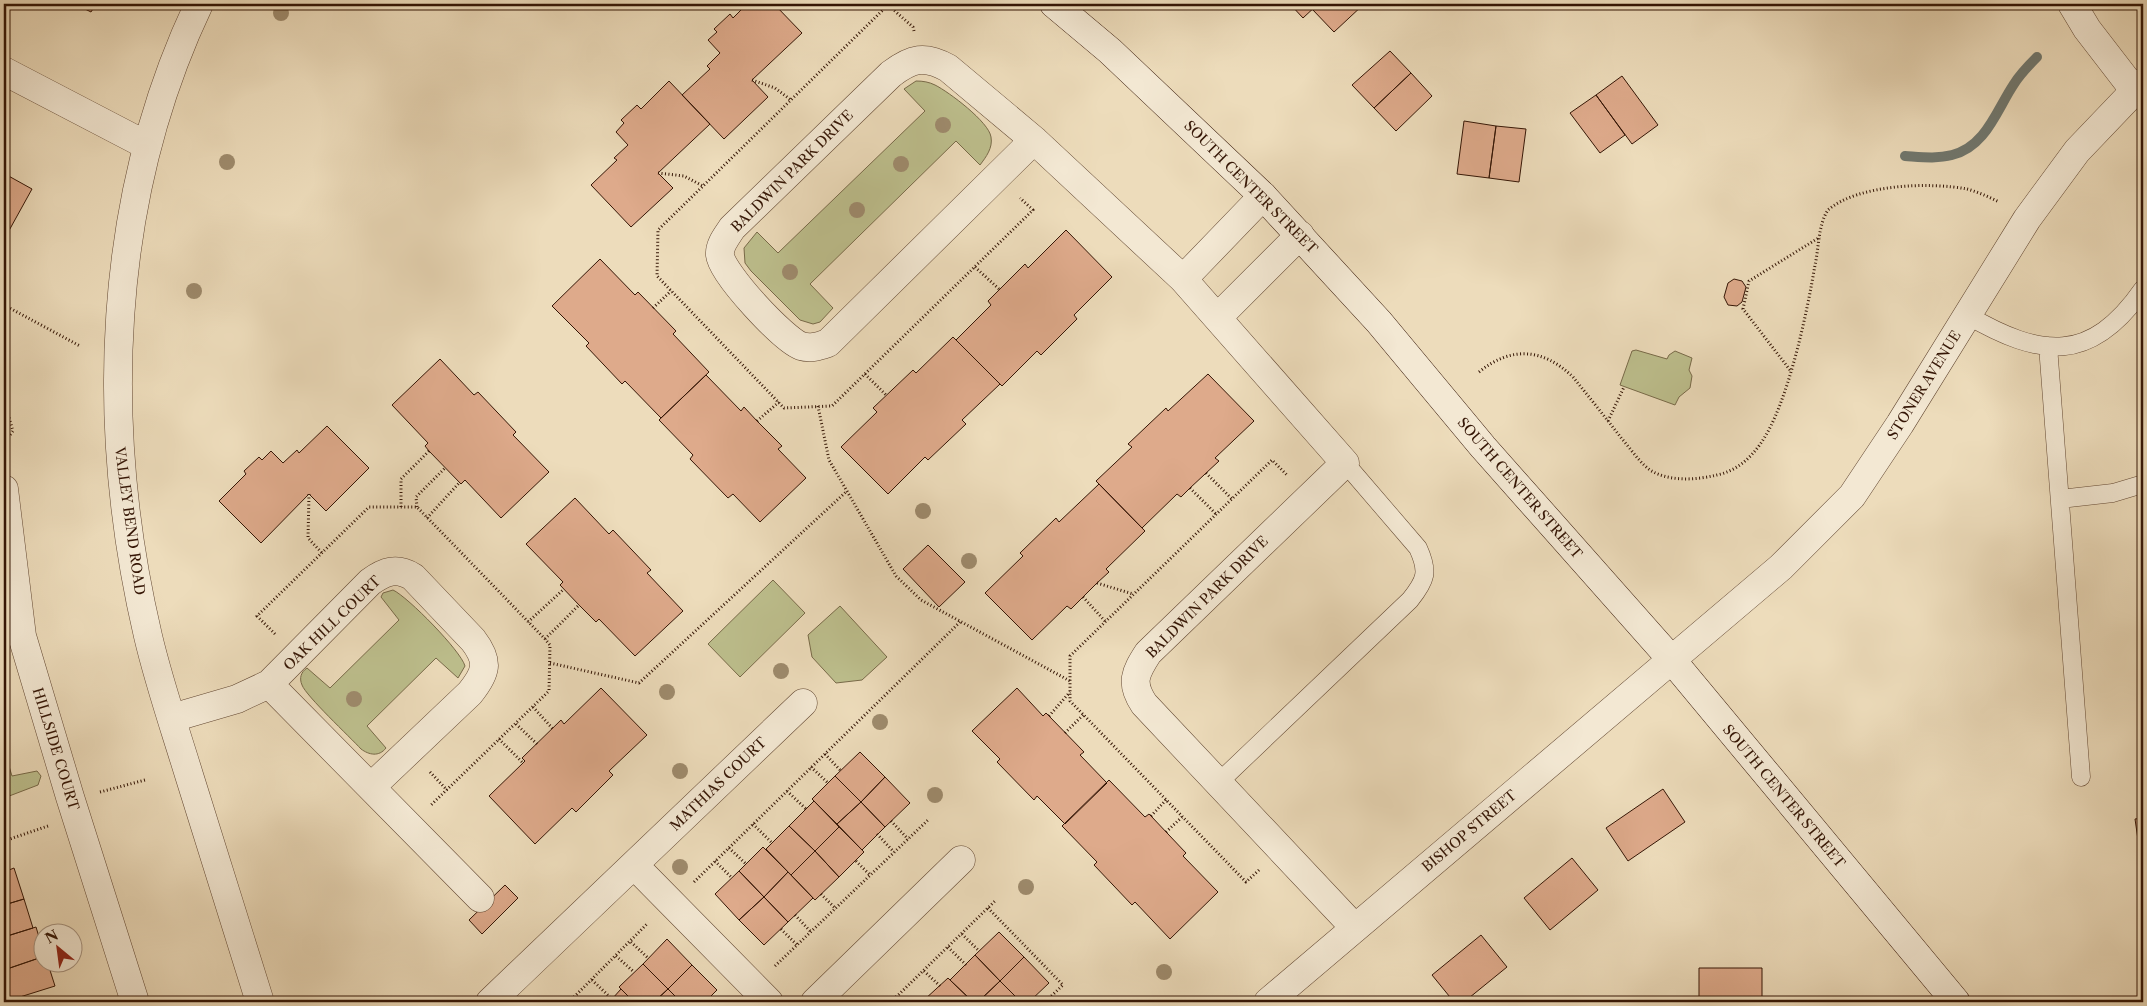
<svg xmlns="http://www.w3.org/2000/svg" width="2147" height="1006" font-family="'Libre Caslon Text',serif">
	<rect width="100%" height="100%" fill="#eddcbb"/>
	<filter id="stains"><feTurbulence type="fractalNoise" baseFrequency=".004" numOctaves="4"/><feColorMatrix values="0 0 0 0 .2 0 0 0 0 .09 0 0 0 0 .02 0 0 0 .5 -.17"/></filter>
	<radialGradient id="worn" r=".72"><stop offset=".6" stop-color="#630" stop-opacity="0"/><stop offset="1" stop-color="#630" stop-opacity=".3"/></radialGradient>
	<!-- green -->
	<path fill="#bdbf8d" stroke="#786a49" d="M916,81C923,81 929,82 935,85C949,92 989,122 991,137C993,148 986,157 980,165L956,141L810,284L833,308L820,322L813,324L800,320L751,271L745,263L744,248L757,232L778,253L925,111L904,89Z
		M1636,350L1667,359L1669,355L1675,351L1692,358L1689,370L1692,376L1690,388L1679,397L1675,405L1620,385L1632,351Z
		M773,580L805,613L740,677L708,644Z
		M393,590C408,597 461,651 465,666L458,678L436,658L367,726L386,748C379,757 369,755 361,749C350,737 306,696 302,685C299,678 301,672 307,668L330,688L399,620L381,597L383,593Z
		M840,606L887,657L862,680L836,683L812,657L808,635Z
		M4,750L12,776L37,771L41,776L38,785L4,798Z"/>
	<g fill="none" stroke-linecap="round" stroke-linejoin="round">
		<!-- stream -->
		<path stroke="#71786f" stroke-width="10" d="M1905,156C1921,157 1937,159 1952,155C1986,147 1997,109 2014,84C2020,74 2029,65 2037,57"/>
	</g>
	<!-- building -->
	<path fill="#deaa8b" stroke="#341505" d="M75,4H96L91,12Z
		M747,4H774L802,33L752,80L768,97L724,139L682,95L710,69L707,66L720,53L708,40L717,32L714,29L730,14L733,18Z
		M1290,4H1318L1303,18Z
		M1318,4H1364L1334,32L1312,9Z
		M1390,51L1411,73L1374,108L1352,85Z
		M1411,73L1432,96L1396,131L1374,108Z
		M1622,76L1658,125L1632,144L1596,95Z
		M669,81L710,124L658,173L673,188L631,227L591,185L617,160L614,158L628,145L616,132L624,123L621,120L637,105L641,109Z
		M1596,95L1625,135L1600,153L1570,113Z
		M1464,121L1496,126L1489,178L1457,174Z
		M1496,126L1526,129L1519,182L1489,178Z
		M5,174L32,189L6,236L4,235Z
		M1066,230L1112,277L1074,315L1077,319L1041,355L1037,351L1002,386L956,340L991,305L988,301L1025,264L1028,268Z
		M600,259L635,295L638,292L676,331L673,334L709,372L661,418L625,381L622,384L586,346L589,343L552,306Z
		M1734,279L1742,281L1746,287L1742,302L1737,306L1728,305L1724,297L1728,283Z
		M953,337L1000,384L962,420L966,424L928,460L925,457L888,494L841,447L877,412L873,408L913,370L916,373Z
		M440,359L474,395L478,392L516,432L513,435L549,472L501,518L465,480L461,484L429,451L425,446L428,443L392,405Z
		M1208,374L1254,421L1215,458L1219,461L1190,488L1181,497L1177,494L1142,528L1096,481L1132,447L1128,444L1166,408L1168,411Z
		M706,375L741,411L744,407L757,421L782,446L778,449L806,478L760,522L733,494L728,498L690,459L693,455L659,420Z
		M327,426L369,468L326,511L309,494L261,543L219,501L246,474L244,471L259,457L262,460L271,451L283,463L297,450L299,453Z
		M1099,484L1145,531L1106,569L1109,572L1097,583L1071,609L1067,606L1032,640L985,593L1023,556L1020,553L1056,518L1059,522Z
		M575,498L609,534L613,530L651,570L647,573L683,611L635,656L599,619L596,622L579,605L560,585L563,582L526,544Z
		M928,545L965,582L939,607L903,569Z
		M601,688L647,735L609,771L613,775L576,812L572,808L535,844L489,796L523,763L525,761L522,758L561,720L564,724Z
		M1017,688L1043,716L1046,713L1049,716L1084,752L1080,755L1107,783L1065,824L1037,796L1034,800L997,762L1000,759L972,731Z
		M860,752L885,777L861,802L835,776Z
		M835,776L861,802L837,824L812,799Z
		M885,777L910,803L885,827L861,802Z
		M1109,780L1145,817L1149,814L1151,816L1186,853L1183,856L1218,892L1170,939L1135,902L1132,905L1094,865L1097,862L1062,826Z
		M1663,789L1685,822L1628,861L1606,828Z
		M814,801L839,827L815,851L789,826Z
		M861,802L885,827L862,850L837,824Z
		M2143,818V874L2135,819Z
		M789,826L815,851L791,875L766,849Z
		M839,827L864,852L839,877L815,851Z
		M763,847L788,872L764,897L739,871Z
		M815,851L839,877L815,900L791,875Z
		M1572,858L1598,890L1550,930L1524,898Z
		M14,868L24,899L4,905V872Z
		M739,871L764,897L739,920L715,894Z
		M788,872L813,898L788,922L764,897Z
		M505,885L518,898L482,934L469,920Z
		M764,897L788,922L764,945L739,920Z
		M24,899L33,928L4,937V905Z
		M36,927L42,947V957L4,970V937Z
		M999,932L1024,957L1000,981L975,955Z
		M1481,935L1507,967L1464,1002H1454L1432,975Z
		M667,939L692,965L668,989L643,964Z
		M975,955L1000,981L978,1002H973L950,980Z
		M42,957V964H48L55,986L4,1002V970Z
		M1024,957L1049,983L1029,1002H1021L1000,981Z
		M643,964L668,989L654,1002H634L619,987Z
		M692,965L717,990L705,1002H681L668,989Z
		M1699,968H1762V1002H1699Z
		M948,978L950,980L973,1002H926L924,1000Z
		M1000,981L1021,1002H978Z
		M621,989L634,1002H608L612,999Z
		M668,989L681,1002H654Z"/>
	<g fill="none" stroke-linecap="round" stroke-linejoin="round">
		<!-- lane casing -->
		<g stroke="#624732" stroke-width="19">
			<path id="lane" d="M1967,315C2041,358 2091,364 2143,289
				M2048,346L2081,777
				M2060,499L2113,493L2143,484
				M1218,783L1410,600C1426,580 1429,572 1418,548L1345,463"/>
		</g>
		<!-- street casing -->
		<g stroke="#624732" stroke-width="29">
			<path id="street" d="M199,4C106,200 99,427 148,636C159,683 175,729 189,775C213,851 237,927 260,1002
				M2072,4L2087,29L2134,90
				M4,71L146,145
				M1034,140L828,343C819,346 811,349 801,346C784,340 722,274 720,255C719,245 727,236 732,228L891,74C912,58 925,55 948,68L1034,140L1183,279L1345,463L1148,653C1135,673 1130,683 1144,704L1355,928
				M1183,279L1263,196
				M1218,317L1300,235
				M4,489L22,636L70,797L135,1002
				M269,684L480,898
				M172,718L237,699L269,684L370,582C385,571 397,567 413,577L473,640C490,662 486,673 470,693L371,787
				M634,865L769,1002
				M490,1002L803,703
				M815,1002L961,860
				M1268,1002L1781,567L1852,496L1900,424L2027,219L2077,151L2143,82"/>
		</g>
		<!-- secondary casing -->
		<g stroke="#341505" stroke-width="29">
			<path id="secondary" d="M1054,4L1110,51L1263,196L1379,322L1483,447L1671,659L1956,1002"/>
		</g>
		<!-- path -->
		<path stroke="#341505" stroke-width="3" stroke-dasharray="1 2.5" stroke-linecap="butt" d="M914,31L913,27L888,5L658,230L657,276L784,408L832,406L1033,210L1020,198
			M752,80L775,88L791,100
			M658,173L684,176L703,186
			M975,267L1000,290
			M4,305L80,346
			M653,308L671,291
			M1790,370L1743,309L1749,281L1820,237
			M1479,372C1511,346 1543,348 1573,377C1589,397 1606,418 1622,439C1631,449 1639,462 1650,470C1669,482 1696,480 1717,475C1736,471 1750,459 1761,443C1788,404 1807,313 1815,265C1819,248 1818,225 1828,210C1858,184 1930,182 1967,189C1978,192 1989,197 1999,202
			M865,374L887,396
			M4,401L13,431L4,443
			M818,406L829,460L896,576L921,600L1070,681
			M757,421L779,402
			M1608,421L1624,387
			M1206,473L1232,499
			M1190,488L1216,514
			M309,494L308,538L322,553
			M401,507V479L429,451
			M417,507L416,497L446,467
			M427,518L460,482
			M1097,583L1133,594
			M1083,597L1105,621
			M528,622L564,589
			M275,634L257,616L369,507H417L545,639L550,645L549,691L431,805
			M545,639L579,605
			M550,663L639,683L847,491
			M533,707L553,729
			M1049,716L1070,692
			M516,724L537,744
			M1065,733L1083,715
			M499,739L523,763
			M825,754L841,771
			M811,767L828,783
			M430,772L447,790
			M787,791L806,809
			M100,792L145,780
			M1151,816L1166,800
			M891,821L908,839
			M753,824L772,843
			M1166,832L1182,817
			M877,834L894,852
			M4,841L48,826
			M729,848L746,864
			M715,861L732,878
			M856,861L870,875
			M1259,870L1246,882L1070,701V656L1272,460L1288,476
			M694,882L960,622
			M821,894L836,909
			M988,908L1063,985L1045,1002
			M795,915L811,932
			M781,929L797,945
			M962,934L979,951
			M631,942L648,958
			M948,947L966,965
			M616,956L634,972
			M775,966L928,820
			M924,971L940,986
			M592,980L612,999
			M569,1002L647,924
			M891,1002L995,901
			M1029,1002H1030"/>
		<!-- lane -->
		<use href="#lane" stroke="#f3e8d3" stroke-width="18"/>
		<!-- street -->
		<use href="#street" stroke="#f3e8d3" stroke-width="28"/>
		<!-- secondary -->
		<use href="#secondary" stroke="#f3e8d3" stroke-width="28"/>
	</g>
	<!-- trees -->
	<g fill="#9e8b6d">
		<circle cx="281" cy="13" r="8"/>
		<circle cx="943" cy="125" r="8"/>
		<circle cx="227" cy="162" r="8"/>
		<circle cx="901" cy="164" r="8"/>
		<circle cx="857" cy="210" r="8"/>
		<circle cx="790" cy="272" r="8"/>
		<circle cx="194" cy="291" r="8"/>
		<circle cx="923" cy="511" r="8"/>
		<circle cx="969" cy="561" r="8"/>
		<circle cx="781" cy="671" r="8"/>
		<circle cx="667" cy="692" r="8"/>
		<circle cx="354" cy="699" r="8"/>
		<circle cx="880" cy="722" r="8"/>
		<circle cx="680" cy="771" r="8"/>
		<circle cx="935" cy="795" r="8"/>
		<circle cx="680" cy="867" r="8"/>
		<circle cx="1026" cy="887" r="8"/>
		<circle cx="1164" cy="972" r="8"/>
	</g>
	<g text-anchor="middle" dominant-baseline="central" stroke-width="4" stroke-linejoin="round" paint-order="stroke">
		<!-- street labels -->
		<g font-size="14" fill="#341505" stroke="#f3e8d3">
			<text transform="translate(792 171) rotate(-45)">BALDWIN PARK DRIVE</text>
			<text transform="translate(1251 187) rotate(45)">SOUTH CENTER STREET</text>
			<text transform="translate(1924 385) rotate(-58)">STONER AVENUE</text>
			<text transform="translate(1520 488) rotate(49)">SOUTH CENTER STREET</text>
			<text transform="translate(130 521) rotate(82)">VALLEY BEND ROAD</text>
			<text transform="translate(1207 597) rotate(-45)">BALDWIN PARK DRIVE</text>
			<text transform="translate(332 623) rotate(-44)">OAK HILL COURT</text>
			<text transform="translate(56 749) rotate(73)">HILLSIDE COURT</text>
			<text transform="translate(718 784) rotate(-44)">MATHIAS COURT</text>
			<text transform="translate(1784 796) rotate(50)">SOUTH CENTER STREET</text>
			<text transform="translate(1469 831) rotate(-40)">BISHOP STREET</text>
		</g>
	</g>
	<!-- margin -->
	<rect width="2147" height="1006" fill="none" stroke="#eddcbb" stroke-width="20"/>
	<rect x="5" y="5" width="2137" height="996" fill="none" stroke="#341505" stroke-width="2.5"/>
	<rect x="10" y="10" width="2127" height="986" fill="none" stroke="#341505"/>
	<!-- north arrow -->
	<g transform="translate(58 948) rotate(331)"><circle r="24" fill="#f3e8d3" stroke="#a79481"/>
	<path d="M0-4L9 19L0 12L-9 19Z" fill="#8f2418"/>
	<text y="-8" font-size="14" font-weight="bold" text-anchor="middle" fill="#341505">N</text>
	</g>
	<rect width="100%" height="100%" filter="url(#stains)"/>
	<rect width="100%" height="100%" fill="url(#worn)"/>
</svg>
